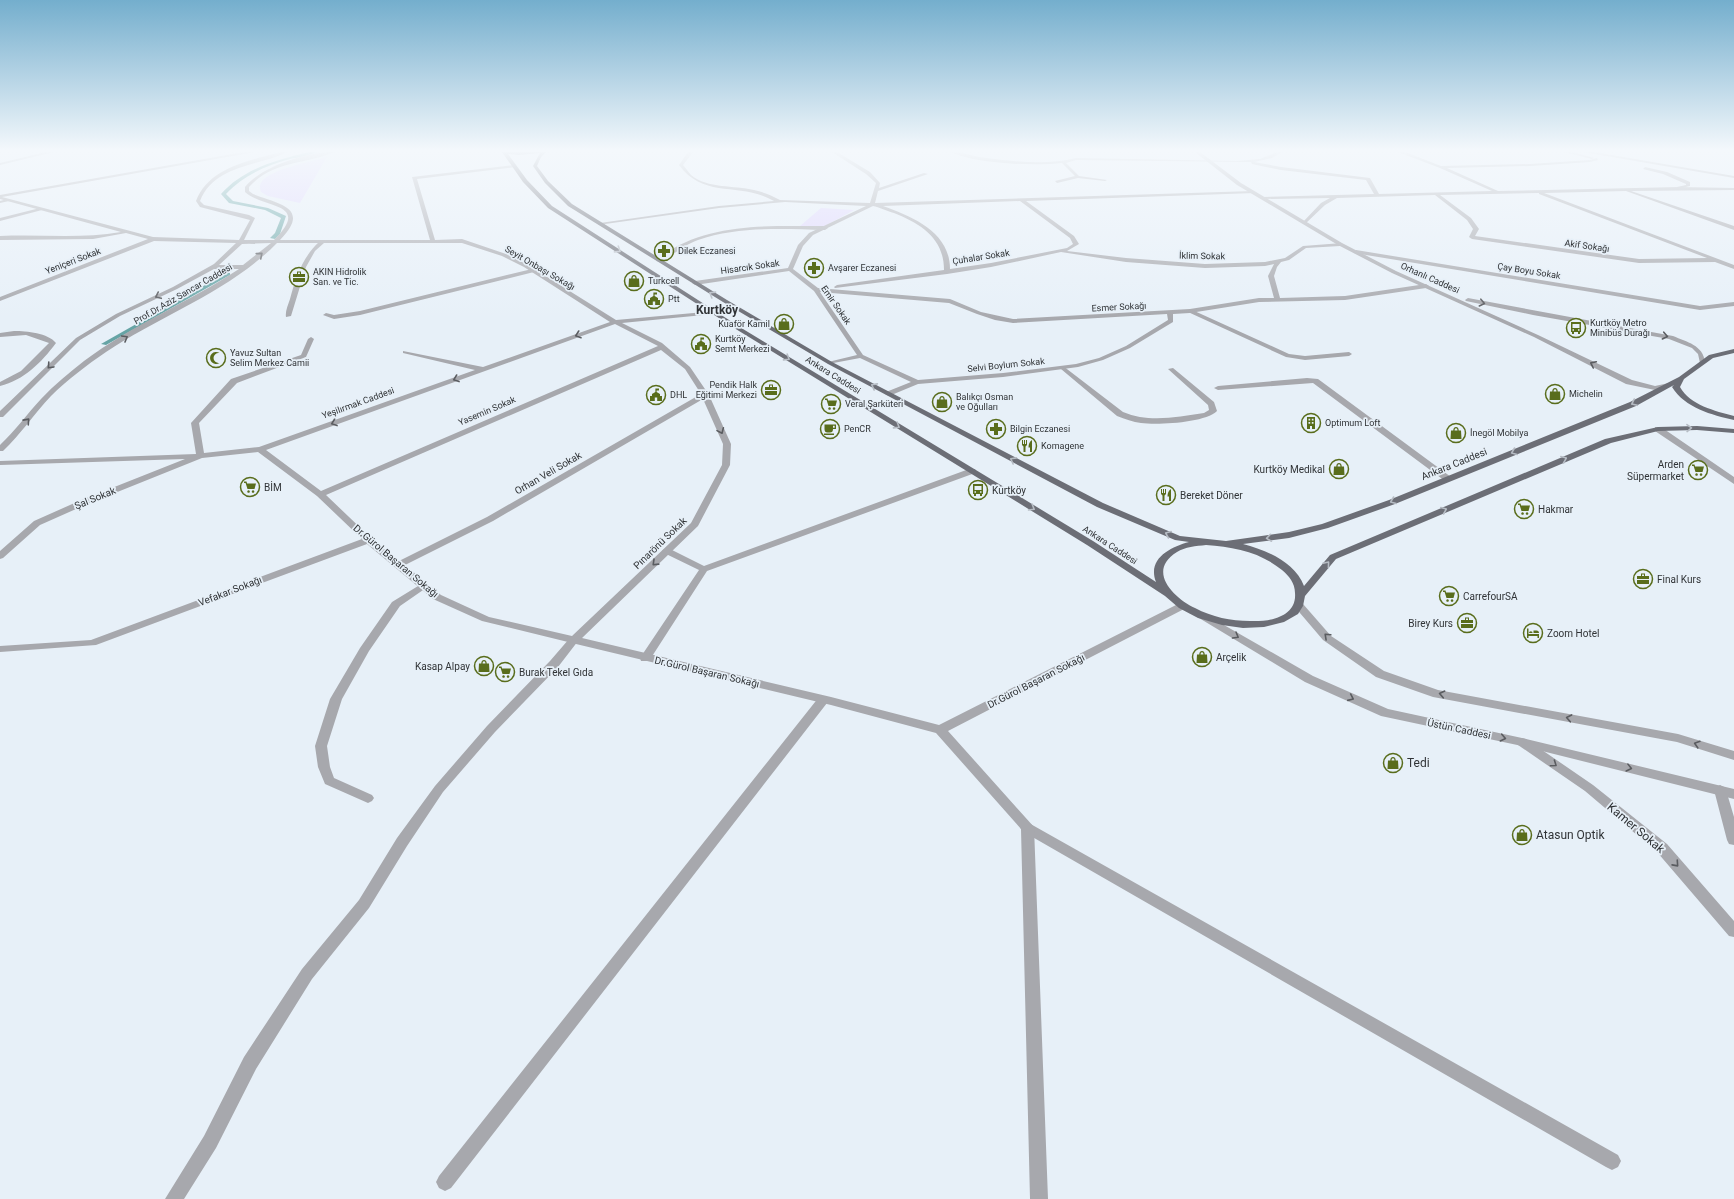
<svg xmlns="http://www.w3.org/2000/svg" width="1734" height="1199" font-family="Roboto,sans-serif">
	<rect width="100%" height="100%" fill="#e7f0f8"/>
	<!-- green -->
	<path fill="#e0d6fe" d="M327,157L300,203L268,196L261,192C260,189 259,186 261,183C267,170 313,161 327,157Z
		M821,208L854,210L825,226H800Z"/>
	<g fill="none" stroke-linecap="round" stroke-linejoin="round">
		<!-- stream -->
		<path fill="#66a4a5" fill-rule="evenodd" d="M309,152H317C309,156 299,157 290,159C265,166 244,175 226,194L233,201L268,208L286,216L280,234L275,239L270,238L275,233L281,218L265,210L229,203L221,194C244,168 277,160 309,152Z
			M228,272L230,273V275L106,345L101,344Z"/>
		<!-- service -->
		<path fill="#a7a8ad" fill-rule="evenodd" d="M7,199L9,201L0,203V201Z
			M40,208L42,210L0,221V218Z
			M777,226H825L828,228L825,230C783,229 738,226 698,240C684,245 673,255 661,262L656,261C689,232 734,227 777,226Z
			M319,242L324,243L315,251L306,267L291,316L286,317C285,312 288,305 290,299C296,277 302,258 319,242Z
			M532,269L535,271L534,272L360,315L334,319L323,315L326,313L334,315L360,311Z
			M1190,309L1289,354L1305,356L1349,352L1352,354L1349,356L1305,360L1286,357L1188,312L1187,311Z
			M1063,366L1123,412C1149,423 1177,417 1204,413L1209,410L1208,405L1168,369L1173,368L1214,402L1217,411C1205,423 1158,425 1141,423C1133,422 1125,419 1117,416L1061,369V367Z
			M1307,378L1318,379L1451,477L1452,479L1451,481H1445L1313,383L1218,390L1214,388L1218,386Z
			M423,583L428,586L426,588L400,606L369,651L342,699L327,746L330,767L334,778L372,795L374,798L372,801L368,803L325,784L318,767L315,746L330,699L360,648L392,602Z
			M823,696L827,697L829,700L827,703L451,1188L445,1191L439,1188L436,1182L439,1176L819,697Z
			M1027,822L1618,1155L1621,1161L1618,1167L1612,1170L1606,1167L1022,831L1020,827L1022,823Z"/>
		<!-- pedestrian -->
		<path fill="#a7a8ad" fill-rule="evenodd" d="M969,469H975L976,471L975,473L707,571L649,661H641L640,658L699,570L664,553L662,551L664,549H670L704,566Z
			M573,638L578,641L558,667L495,732L443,792L407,846L369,908L312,979L256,1069L216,1148L184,1199H165L204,1136L244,1057L302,969L359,900L397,838L435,786L487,726L550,661L569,639Z"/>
		<!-- minor -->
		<path fill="#a7a8ad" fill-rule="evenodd" d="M46,152H54L0,165V163Z
			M244,152H255L2,197L153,237L239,240L250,220L200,207L196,201C209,167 249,161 281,152H288C258,166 214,165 200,201L204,205L249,215L255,218L244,240H274C312,202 264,209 245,192V187C262,166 307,152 334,152C304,165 274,160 249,187V191L253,194C278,204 312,207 280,240H430L412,177L515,165L516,167L417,179L435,240L462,239L506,254L528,265L616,320L716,311L717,312L714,314L622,323L662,343L690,367L709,395L731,444L730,465L698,526L582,638L831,697L939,725L1178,604H1186L1187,606L1186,608L948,731L1034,827L1048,1199H1030L1021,829L936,733L831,705L576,644H573L568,642L482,621L433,599L367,544L96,645L0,652V646L91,640L362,539L317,496L258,452L202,458L85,505L40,525L3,558L0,559V551L34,521L79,501L185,459L0,465V461L196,454L191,423L231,379L301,355L308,339L311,337L314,339L306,357L237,383L199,423L204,453L259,447L475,370L403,353V351L483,367L610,322L524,267L502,256L462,243H277C229,292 161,315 106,352C87,365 67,380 51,396C34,414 21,434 3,451H0V445C15,431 27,414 41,399C54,385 69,373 84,361C132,325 189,302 239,269H214L177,289L120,316L80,340L3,417H0V411L76,338L116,314L173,287L214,264L236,243L154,241L0,301V297L148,239L126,233L93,239L0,240V236C40,234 81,239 121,232L0,199V195ZM271,243L243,265H219L242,244ZM615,324L658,346L321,491L266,450ZM661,350L685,369L701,394L487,517L399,561L371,538L326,495ZM703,399L723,444L722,465L691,523L572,636L489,617L441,595L405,565L493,521Z
			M688,152H693L683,165C686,168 688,172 691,175C708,189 734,185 754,190C763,192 771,195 780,200L870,203L876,183L866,174L832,152H837L870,172L880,183L879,188L924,173L928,174L878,191L875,203L1253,191L1255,193L1026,201L1074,236L1079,244L1067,251L1126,258L1205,264L1265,262L1285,258L1303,246L1342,243V245L1340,246L1306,248L1289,260L1281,262L1277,267L1274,276L1280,298L1345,296L1426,284L1429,286L1426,288L1345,300L1259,302L1190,313L1173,314V322L1130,348L1103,360L1078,367L1003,377L918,384L889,396L885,394L886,392L911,382L860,358L828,364V362L857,355L814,291L789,271L695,285L692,283L695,281L788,268L798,245L809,233L866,206L785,202L719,208L598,225L600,223L719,206L774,201C740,181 705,200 679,165ZM1020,201L1070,238L1073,244L1067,248L991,263L950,269C950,232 913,217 883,206ZM873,206C879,207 887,211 894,213C921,224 944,238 944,270L837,285L834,287L835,288L947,274L991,267L1061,252L1126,262L1205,268L1265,266L1274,264L1268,276L1274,298H1259L1190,309L1013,319L981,312L950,299L818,288L793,269L803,246L813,235ZM820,292L949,303L977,314L995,320L1013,323L1167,314L1168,320L1126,346L1099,358L1076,364L1003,373L918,380L863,355Z
			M951,152C961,152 970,155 979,157C1010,161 1045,166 1076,158L1237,161L1260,159L1277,152H1282L1272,158L1254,162L1281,167L1370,178L1379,194L1492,191L1440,168L1398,152H1405L1441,166L1530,164L1590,160L1597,158L1598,160L1590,162L1530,166L1447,168L1498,191L1679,187L1734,188V190L1631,191L1734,226V230L1626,191L1544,193L1734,265V269L1715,262L1639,263L1472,239L1469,237L1473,229L1467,220L1435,195L1337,198L1325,205L1305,224L1303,222L1321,203L1330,198L1263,199L1261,198L1263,197L1374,194L1366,180L1281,170L1252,164L1251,162L1076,160L1066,163L1079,176L1107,180L1105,181L1078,178L1057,183L1055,181L1075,176L1062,163C1034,166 976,164 951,152ZM1539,193V194L1707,258L1639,259L1475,236L1479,229L1471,218L1440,195Z
			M1356,250L1700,306L1734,302V306L1700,310L1354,253L1353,252Z
			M14,331C27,331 48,333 56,343C41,363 24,380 0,386V382L21,371L49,343L26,335L0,337V333Z
			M1655,427H1661L1734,477V484L1655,431Z
			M1522,738L1526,739L1593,785L1667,844L1734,921V937L1729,936L1657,852L1585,791L1518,745L1516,742L1518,739Z
			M1720,785L1724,787L1726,790L1734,817V845L1729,844L1727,840L1714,790L1716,787Z"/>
		<!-- tertiary -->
		<path fill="#a7a8ad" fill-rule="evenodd" d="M1195,152H1200L1241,183L1342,243L1396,271L1538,335L1632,380L1655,386L1669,383L1673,385L1655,390L1626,384L1534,337L1392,273L1338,245L1237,185Z
			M1564,152H1572L1594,158L1592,159Z
			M1583,152H1594L1734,176V178Z
			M1645,167L1667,172L1690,182V186L1677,189V187L1686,185V184L1663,174L1643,169Z
			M1468,298L1673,336C1687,342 1703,345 1705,362L1700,363L1698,354L1692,348L1669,339L1533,315L1466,301L1465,300Z
			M1299,603L1303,604L1331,636L1384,671L1438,690L1678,734L1734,751V760L1677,742L1433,697L1376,677L1323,640L1294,606Z
			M1203,613L1313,676L1388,709L1522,738L1734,789V799L1522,746L1381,716L1305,682L1199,618L1198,616L1199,614Z"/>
		<!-- primary -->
		<path fill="#6c6e76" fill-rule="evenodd" d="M502,152H546L541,157L537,166L548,181L572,204L727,300L832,362L1103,503L1180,536L1226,541L1289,532L1322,524L1389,500L1630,402L1679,377L1709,355L1734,349V353L1713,358L1684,379L1680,387C1690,405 1715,411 1734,416V420C1712,415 1685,408 1672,387L1674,385L1636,406L1395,504L1328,528L1289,538L1243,544C1266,550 1295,562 1304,586L1330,555L1605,439L1658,427L1697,426L1734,429V433L1697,430L1658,431L1611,443L1336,559L1305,596L1303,606L1298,614L1284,622L1264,627L1243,628L1222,625L1198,618L1179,608L1165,596L1087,545L739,331L548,208L523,182ZM540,153L533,166L545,183L568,206L723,302L828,364L1097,507L1175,540L1189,542C1170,547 1147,559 1156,582L1093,541L743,329L552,206L527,180L508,154L519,155ZM1206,545C1234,547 1260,552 1282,570C1289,576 1295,583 1295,593C1297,617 1269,622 1250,621C1231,621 1212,617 1195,608C1174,598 1146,571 1177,552C1185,547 1196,546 1206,545Z"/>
	</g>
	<!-- one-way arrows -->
	<defs><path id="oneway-chevron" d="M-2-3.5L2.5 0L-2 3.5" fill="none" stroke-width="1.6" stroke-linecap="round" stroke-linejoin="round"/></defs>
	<g stroke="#b6bcc4">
		<use href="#oneway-chevron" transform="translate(618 250) rotate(33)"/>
		<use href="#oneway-chevron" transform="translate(712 294) rotate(-148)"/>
		<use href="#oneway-chevron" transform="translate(787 358) rotate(32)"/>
		<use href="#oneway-chevron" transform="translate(874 386) rotate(-152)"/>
		<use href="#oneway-chevron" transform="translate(1634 403) rotate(155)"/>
		<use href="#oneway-chevron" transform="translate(897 426) rotate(32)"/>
		<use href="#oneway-chevron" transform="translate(1689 428) rotate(-1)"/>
		<use href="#oneway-chevron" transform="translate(1514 452) rotate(158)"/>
		<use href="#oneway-chevron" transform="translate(1564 459) rotate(-23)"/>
		<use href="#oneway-chevron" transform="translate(1013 460) rotate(-152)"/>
		<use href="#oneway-chevron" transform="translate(1393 501) rotate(159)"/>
		<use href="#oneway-chevron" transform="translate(1032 508) rotate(31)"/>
		<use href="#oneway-chevron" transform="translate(1444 510) rotate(-23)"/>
		<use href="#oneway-chevron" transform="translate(1168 534) rotate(-157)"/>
		<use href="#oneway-chevron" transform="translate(1269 538) rotate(172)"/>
		<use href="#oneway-chevron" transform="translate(1327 564) rotate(-50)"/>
	</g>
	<g stroke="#5a5c60">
		<use href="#oneway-chevron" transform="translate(260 255) rotate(-40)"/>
		<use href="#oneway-chevron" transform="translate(158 296) rotate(155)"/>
		<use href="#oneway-chevron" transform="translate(1482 303) rotate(13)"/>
		<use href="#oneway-chevron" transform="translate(578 335) rotate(161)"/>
		<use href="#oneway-chevron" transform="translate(1665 336) rotate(12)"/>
		<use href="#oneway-chevron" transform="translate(125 338) rotate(-30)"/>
		<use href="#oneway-chevron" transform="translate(1593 364) rotate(-154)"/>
		<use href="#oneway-chevron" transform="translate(50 366) rotate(133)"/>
		<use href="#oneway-chevron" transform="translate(456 379) rotate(160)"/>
		<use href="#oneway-chevron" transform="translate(27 421) rotate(-48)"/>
		<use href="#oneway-chevron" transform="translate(334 423) rotate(160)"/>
		<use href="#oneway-chevron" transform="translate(721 431) rotate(66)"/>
		<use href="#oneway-chevron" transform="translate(655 563) rotate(136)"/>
		<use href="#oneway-chevron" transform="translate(1236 636) rotate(30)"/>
		<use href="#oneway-chevron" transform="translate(1327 636) rotate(-137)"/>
		<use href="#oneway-chevron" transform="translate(1442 694) rotate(-168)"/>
		<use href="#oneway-chevron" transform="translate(1351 698) rotate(24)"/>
		<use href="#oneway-chevron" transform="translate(1569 718) rotate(-169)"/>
		<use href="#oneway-chevron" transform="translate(1503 738) rotate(12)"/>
		<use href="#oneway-chevron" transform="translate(1697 744) rotate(-163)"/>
		<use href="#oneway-chevron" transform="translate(1554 764) rotate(35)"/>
		<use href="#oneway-chevron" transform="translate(1629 768) rotate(14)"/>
		<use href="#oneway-chevron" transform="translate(1676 864) rotate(48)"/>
	</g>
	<!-- sky -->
	<linearGradient id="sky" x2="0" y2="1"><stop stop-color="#74aecd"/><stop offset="0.47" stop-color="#f4f8fc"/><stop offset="1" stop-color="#f4f8fc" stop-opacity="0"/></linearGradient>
	<rect width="1734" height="320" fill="url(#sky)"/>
	<!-- icons -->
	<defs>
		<g id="pharmacy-ring" transform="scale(1)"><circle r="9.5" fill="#e7f0f8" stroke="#596d1c" stroke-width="1.5"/><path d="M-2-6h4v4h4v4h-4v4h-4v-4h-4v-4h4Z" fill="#596d1c"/></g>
		<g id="office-ring" transform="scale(1)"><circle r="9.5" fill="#e7f0f8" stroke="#596d1c" stroke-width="1.5"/><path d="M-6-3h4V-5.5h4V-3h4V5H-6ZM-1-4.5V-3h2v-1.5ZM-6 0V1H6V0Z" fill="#596d1c"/></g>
		<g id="shop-ring" transform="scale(1)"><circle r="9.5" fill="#e7f0f8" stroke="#596d1c" stroke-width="1.5"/><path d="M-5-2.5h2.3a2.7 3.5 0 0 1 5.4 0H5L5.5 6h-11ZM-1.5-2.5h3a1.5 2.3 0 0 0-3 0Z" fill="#596d1c"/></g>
		<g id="civic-ring" transform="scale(1)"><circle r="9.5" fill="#e7f0f8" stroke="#596d1c" stroke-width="1.5"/><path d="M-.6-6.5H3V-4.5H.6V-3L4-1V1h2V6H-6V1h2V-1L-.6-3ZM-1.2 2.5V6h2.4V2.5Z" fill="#596d1c"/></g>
		<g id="bus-ring" transform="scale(1)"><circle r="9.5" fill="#e7f0f8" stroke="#596d1c" stroke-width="1.5"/><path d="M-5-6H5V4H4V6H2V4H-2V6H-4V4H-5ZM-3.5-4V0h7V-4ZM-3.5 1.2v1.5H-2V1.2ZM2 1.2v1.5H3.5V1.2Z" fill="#596d1c"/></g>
		<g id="mosque-ring" transform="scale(1)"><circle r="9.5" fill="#e7f0f8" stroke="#596d1c" stroke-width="1.5"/><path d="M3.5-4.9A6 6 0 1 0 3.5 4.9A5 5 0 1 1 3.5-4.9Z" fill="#596d1c"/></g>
		<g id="supermarket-ring" transform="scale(1)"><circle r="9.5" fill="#e7f0f8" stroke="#596d1c" stroke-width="1.5"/><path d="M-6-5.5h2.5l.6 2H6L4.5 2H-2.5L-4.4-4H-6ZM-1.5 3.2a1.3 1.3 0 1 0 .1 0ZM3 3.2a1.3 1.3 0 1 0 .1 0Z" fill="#596d1c"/></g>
		<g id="building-ring" transform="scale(1)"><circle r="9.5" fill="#e7f0f8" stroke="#596d1c" stroke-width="1.5"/><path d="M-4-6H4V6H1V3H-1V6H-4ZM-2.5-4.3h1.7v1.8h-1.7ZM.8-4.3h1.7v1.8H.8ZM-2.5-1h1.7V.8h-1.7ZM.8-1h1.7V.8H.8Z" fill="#596d1c"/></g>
		<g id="cafe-ring" transform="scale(1)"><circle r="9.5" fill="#e7f0f8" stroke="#596d1c" stroke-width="1.5"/><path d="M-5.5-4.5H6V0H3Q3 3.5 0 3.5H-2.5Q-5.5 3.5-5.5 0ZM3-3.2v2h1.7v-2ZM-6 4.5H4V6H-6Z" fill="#596d1c"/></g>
		<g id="restaurant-ring" transform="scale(1)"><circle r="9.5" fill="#e7f0f8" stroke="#596d1c" stroke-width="1.5"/><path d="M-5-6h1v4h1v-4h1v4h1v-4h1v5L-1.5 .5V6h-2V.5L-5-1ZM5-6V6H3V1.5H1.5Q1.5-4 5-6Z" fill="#596d1c"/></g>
		<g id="hotel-ring" transform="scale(1)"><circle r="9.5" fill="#e7f0f8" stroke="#596d1c" stroke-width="1.5"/><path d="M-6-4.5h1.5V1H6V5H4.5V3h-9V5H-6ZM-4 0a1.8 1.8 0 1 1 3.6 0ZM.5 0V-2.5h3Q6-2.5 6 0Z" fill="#596d1c"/></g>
	</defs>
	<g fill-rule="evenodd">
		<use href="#pharmacy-ring" x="664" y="251"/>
		<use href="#pharmacy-ring" x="814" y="268"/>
		<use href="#office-ring" x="299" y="277"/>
		<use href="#shop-ring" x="634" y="281"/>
		<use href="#civic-ring" x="654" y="299"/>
		<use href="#shop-ring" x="784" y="324"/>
		<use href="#bus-ring" x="1576" y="328"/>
		<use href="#civic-ring" x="701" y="344"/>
		<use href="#mosque-ring" x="216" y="358"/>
		<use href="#office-ring" x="771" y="390"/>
		<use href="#shop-ring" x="1555" y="394"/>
		<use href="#civic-ring" x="656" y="395"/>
		<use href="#shop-ring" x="942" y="402"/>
		<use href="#supermarket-ring" x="831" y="404"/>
		<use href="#building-ring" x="1311" y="423"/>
		<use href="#cafe-ring" x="830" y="429"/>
		<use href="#pharmacy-ring" x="996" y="429"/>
		<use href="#shop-ring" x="1456" y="433"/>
		<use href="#restaurant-ring" x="1027" y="446"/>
		<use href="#shop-ring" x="1339" y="469"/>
		<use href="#supermarket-ring" x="1698" y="470"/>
		<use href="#supermarket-ring" x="250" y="487"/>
		<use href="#bus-ring" x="978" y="490"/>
		<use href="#restaurant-ring" x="1166" y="495"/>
		<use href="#supermarket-ring" x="1524" y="509"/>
		<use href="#office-ring" x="1643" y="579"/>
		<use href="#supermarket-ring" x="1449" y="596"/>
		<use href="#office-ring" x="1467" y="623"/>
		<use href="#hotel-ring" x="1533" y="633"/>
		<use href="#shop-ring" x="1202" y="657"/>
		<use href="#shop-ring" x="484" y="666"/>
		<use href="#supermarket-ring" x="505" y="672"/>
		<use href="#shop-ring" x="1393" y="763"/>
		<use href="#shop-ring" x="1522" y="835"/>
	</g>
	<g text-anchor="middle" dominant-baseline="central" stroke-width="3.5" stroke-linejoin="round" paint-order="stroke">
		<!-- far-street labels -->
		<g font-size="9" fill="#303336" stroke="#e7f0f8">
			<text transform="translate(1587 246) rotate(8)">Akif Sokağı</text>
			<text transform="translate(1202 256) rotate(1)">İklim Sokak</text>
			<text transform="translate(981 257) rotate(-9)">Çuhalar Sokak</text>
			<text transform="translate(73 261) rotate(-21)">Yeniçeri Sokak</text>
			<text transform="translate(750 267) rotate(-8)">Hisarcık Sokak</text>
			<text transform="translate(540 268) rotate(30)">Seyit Onbaşı Sokağı</text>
			<text transform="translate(1529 271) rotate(9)">Çay Boyu Sokak</text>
			<text transform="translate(1430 278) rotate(24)">Orhanlı Caddesi</text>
			<text transform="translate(183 294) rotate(-30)">Prof.Dr.Aziz Sancar Caddesi</text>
			<text transform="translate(836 305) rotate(55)">Emir Sokak</text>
			<text transform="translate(1119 307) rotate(-3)">Esmer Sokağı</text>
			<text transform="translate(1006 365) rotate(-6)">Selvi Boylum Sokak</text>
			<text transform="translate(833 375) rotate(32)">Ankara Caddesi</text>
			<text transform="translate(358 403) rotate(-20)">Yeşilırmak Caddesi</text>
			<text transform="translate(487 411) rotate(-23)">Yasemin Sokak</text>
			<text transform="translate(1110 545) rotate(33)">Ankara Caddesi</text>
		</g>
		<!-- far-poi labels -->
		<g font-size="9" fill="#303336" stroke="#e7f0f8" text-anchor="start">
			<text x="678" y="251">Dilek Eczanesi</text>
			<text x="828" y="268">Avşarer Eczanesi</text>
			<text x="313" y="272">AKIN Hidrolik<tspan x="313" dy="10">San. ve Tic.</tspan></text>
			<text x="648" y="281">Turkcell</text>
			<text x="668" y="299">Ptt</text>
			<text x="1590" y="323">Kurtköy Metro<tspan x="1590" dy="10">Minibüs Durağı</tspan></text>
			<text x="770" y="324" text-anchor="end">Kuaför Kamil</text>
			<text x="715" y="339">Kurtköy<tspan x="715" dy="10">Semt Merkezi</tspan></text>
			<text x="230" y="353">Yavuz Sultan<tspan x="230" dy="10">Selim Merkez Camii</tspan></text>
			<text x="757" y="385" text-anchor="end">Pendik Halk<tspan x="757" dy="10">Eğitimi Merkezi</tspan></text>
			<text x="1569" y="394">Michelin</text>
			<text x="670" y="395">DHL</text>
			<text x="956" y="397">Balıkçı Osman<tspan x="956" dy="10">ve Oğulları</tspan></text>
			<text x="845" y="404">Veral Şarküteri</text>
			<text x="1325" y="423">Optimum Loft</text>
			<text x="844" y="429">PenCR</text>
			<text x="1010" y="429">Bilgin Eczanesi</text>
			<text x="1470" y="433">İnegöl Mobilya</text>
			<text x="1041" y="446">Komagene</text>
		</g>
		<!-- street labels -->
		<g font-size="10" fill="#303336" stroke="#e7f0f8">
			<text transform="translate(1454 464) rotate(-22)">Ankara Caddesi</text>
			<text transform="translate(548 473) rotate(-30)">Orhan Veli Sokak</text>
			<text transform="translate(95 498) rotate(-22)">Şal Sokak</text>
			<text transform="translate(660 543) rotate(-44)">Pınarönü Sokak</text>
			<text transform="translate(396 561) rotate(40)">Dr.Gürol Başaran Sokağı</text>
			<text transform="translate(230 591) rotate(-21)">Vefakar Sokağı</text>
			<text transform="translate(707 672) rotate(13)">Dr.Gürol Başaran Sokağı</text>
			<text transform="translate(1036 681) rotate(-27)">Dr.Gürol Başaran Sokağı</text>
			<text transform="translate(1459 729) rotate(12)">Üstün Caddesi</text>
		</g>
		<!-- poi labels -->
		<g font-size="10" fill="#303336" stroke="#e7f0f8" text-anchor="start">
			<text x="1684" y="464" text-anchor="end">Arden<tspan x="1684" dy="12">Süpermarket</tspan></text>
			<text x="1325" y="469" text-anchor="end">Kurtköy Medikal</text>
			<text x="264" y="487">BİM</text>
			<text x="992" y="490">Kurtköy</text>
			<text x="1180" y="495">Bereket Döner</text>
			<text x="1538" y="509">Hakmar</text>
			<text x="1657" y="579">Final Kurs</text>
			<text x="1463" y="596">CarrefourSA</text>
			<text x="1453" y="623" text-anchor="end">Birey Kurs</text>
			<text x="1547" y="633">Zoom Hotel</text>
			<text x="1216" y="657">Arçelik</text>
			<text x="470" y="666" text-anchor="end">Kasap Alpay</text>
			<text x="519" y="672">Burak Tekel Gıda</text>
		</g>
		<!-- far-district labels -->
		<g font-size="12" font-weight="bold" fill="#303336" stroke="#e7f0f8">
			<text x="717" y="310">Kurtköy</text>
		</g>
		<!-- near-poi labels -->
		<g font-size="12" fill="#303336" stroke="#e7f0f8" text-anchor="start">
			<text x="1407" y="763">Tedi</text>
			<text x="1536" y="835">Atasun Optik</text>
		</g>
		<!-- near-street labels -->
		<g font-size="12" fill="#303336" stroke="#e7f0f8">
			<text transform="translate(1636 828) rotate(40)">Kamer Sokak</text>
		</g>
	</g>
</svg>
